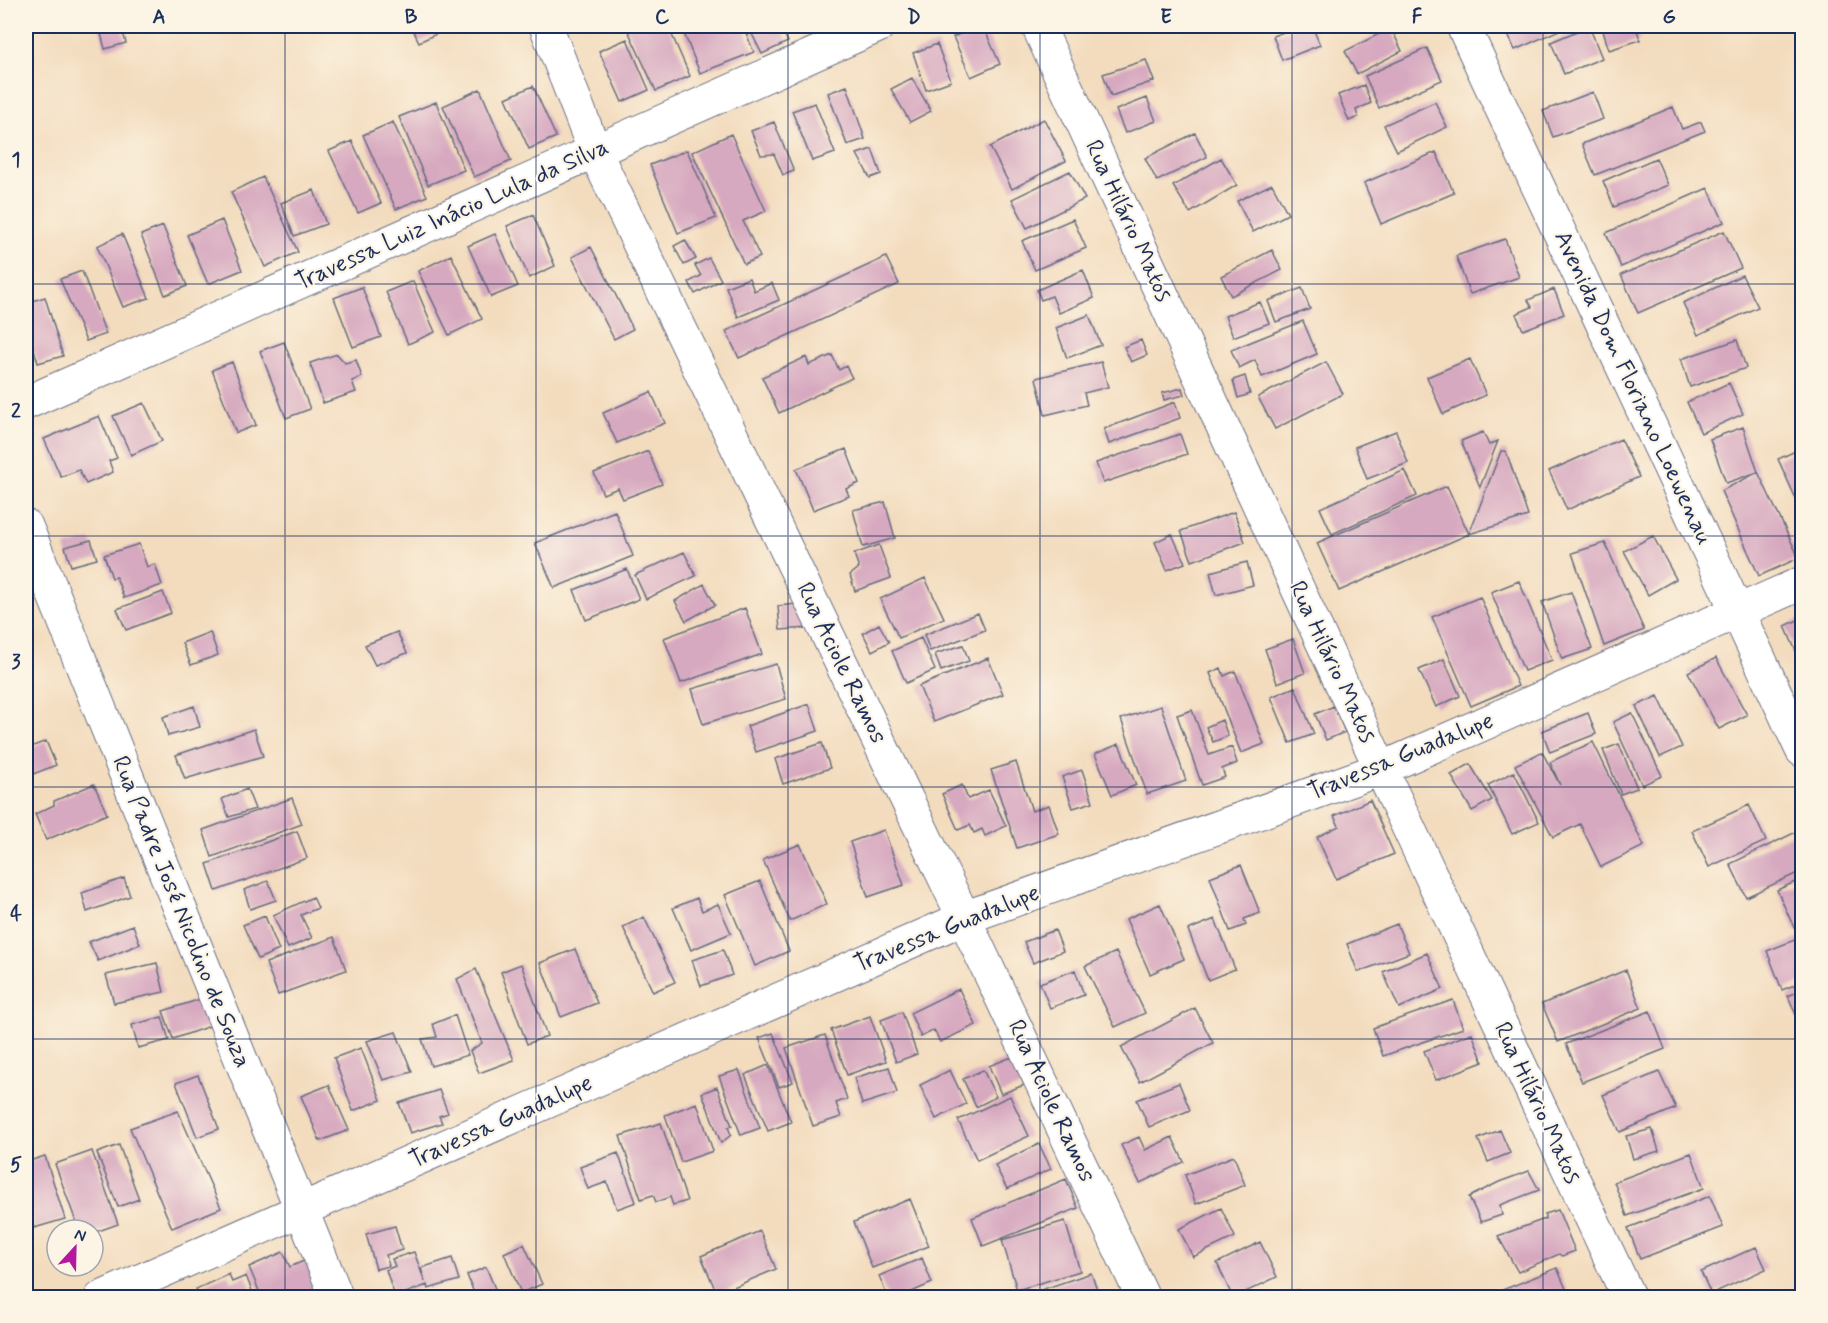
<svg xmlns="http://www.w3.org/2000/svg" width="1828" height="1323" font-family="Mynerve,sans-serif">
	<rect width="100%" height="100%" fill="#fcf5e5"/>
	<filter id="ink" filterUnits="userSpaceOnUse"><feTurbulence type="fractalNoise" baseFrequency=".0167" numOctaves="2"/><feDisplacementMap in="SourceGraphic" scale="12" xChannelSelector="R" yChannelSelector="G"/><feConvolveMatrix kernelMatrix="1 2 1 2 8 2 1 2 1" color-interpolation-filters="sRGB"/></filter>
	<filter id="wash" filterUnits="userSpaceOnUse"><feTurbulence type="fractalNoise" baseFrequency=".008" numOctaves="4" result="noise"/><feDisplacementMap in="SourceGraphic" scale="24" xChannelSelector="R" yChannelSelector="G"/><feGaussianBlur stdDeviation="1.35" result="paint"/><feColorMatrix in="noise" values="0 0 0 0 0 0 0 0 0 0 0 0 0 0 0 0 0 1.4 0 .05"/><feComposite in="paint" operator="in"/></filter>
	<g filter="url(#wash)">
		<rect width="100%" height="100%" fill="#f3dcbe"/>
		<g id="blocks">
			<!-- building -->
			<path fill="#d7a9c0" d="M99,26H121L126,43L105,49Z
				M411,26H453L419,42Z
				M626,26H668L690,76L656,91Z
				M681,26H743L754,52L700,73Z
				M748,26H780L788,42L762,54Z
				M978,26H983L1000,64L971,77L953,37Z
				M1299,26H1312L1320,45L1282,60L1273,36Z
				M1504,26H1563L1564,28L1515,50Z
				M1589,26L1602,58L1564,74L1551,42Z
				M1611,26H1636L1640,40L1609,50L1602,28Z
				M1391,28L1402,51L1357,74L1345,51Z
				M627,39L649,90L622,102L599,51Z
				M937,44L951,81L926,90L913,53Z
				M1427,48L1442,80L1379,108L1365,76Z
				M1146,60L1154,81L1111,96L1103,74Z
				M912,78L931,111L910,122L891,89Z
				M1364,85L1371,103L1356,110L1358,117L1349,121L1338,95Z
				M533,86L556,137L529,149L506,98Z
				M847,86L865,139L847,145L828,93Z
				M480,89L511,161L474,177L443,106Z
				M1593,92L1603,119L1553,137L1543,111Z
				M1147,98L1156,121L1125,133L1116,110Z
				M436,102L464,170L428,185L399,117Z
				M1435,102L1447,127L1397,151L1384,125Z
				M815,103L835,153L812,161L792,111Z
				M1673,107L1682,129L1701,122L1705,131L1595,175L1582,144Z
				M1044,119L1066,161L1012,189L990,147Z
				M393,122L427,196L396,209L363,135Z
				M774,122L794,171L783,175L774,154L761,155L751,131Z
				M1195,133L1207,157L1157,181L1145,158Z
				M731,134L766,211L743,221L760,257L744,264L692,152Z
				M352,141L381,203L358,213L329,151Z
				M872,149L881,174L870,178L857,154Z
				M687,150L716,218L678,233L650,165Z
				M1436,152L1454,193L1381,224L1364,183Z
				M1221,158L1237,185L1190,213L1173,186Z
				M1656,158L1668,185L1614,207L1603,181Z
				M1070,171L1085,199L1027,228L1012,199Z
				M263,177L298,252L265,267L231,192Z
				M1272,184L1288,214L1253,232L1237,201Z
				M1708,188L1724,222L1621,267L1606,233Z
				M314,190L326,224L294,236L281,203Z
				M533,215L555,266L529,278L507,226Z
				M1073,219L1086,248L1035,270L1022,241Z
				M222,220L242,270L208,284L187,235Z
				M163,226L187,286L165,295L141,235Z
				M1724,231L1741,268L1638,313L1621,275Z
				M122,234L149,298L123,307L97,246Z
				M495,234L518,286L491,297L468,246Z
				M1505,239L1519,277L1470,294L1456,256Z
				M685,240L696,259L684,265L674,246Z
				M591,247L633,329L614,339L572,257Z
				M1272,250L1282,270L1231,296L1221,276Z
				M451,255L482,319L449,335L418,271Z
				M886,257L899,284L739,358L726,331Z
				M709,258L721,280L695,294L689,282L701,276L695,265Z
				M1083,270L1094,298L1059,313L1052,296L1041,300L1037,290Z
				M82,271L106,334L86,341L60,279Z
				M1742,275L1758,307L1698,335L1683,303Z
				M749,278L754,291L772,283L779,300L738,317L726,287Z
				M413,281L435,332L408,344L386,292Z
				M362,287L381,337L353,347L334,298Z
				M1302,288L1310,309L1276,322L1268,301Z
				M1554,289L1564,314L1523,330L1516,314L1532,307L1528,300Z
				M45,297L63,356L38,363L26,322V303Z
				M1260,302L1269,323L1233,337L1225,316Z
				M1089,315L1101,345L1067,358L1056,328Z
				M1303,321L1317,354L1262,377L1255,360L1239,368L1231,350Z
				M1141,340L1147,355L1131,362L1124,347Z
				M1737,340L1746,368L1690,387L1681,359Z
				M284,342L310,409L286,418L260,351Z
				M337,354L345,363L356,360L362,377L352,381L356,392L323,403L310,363Z
				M832,355L839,370L846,366L852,378L779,413L762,377L806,357L809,365Z
				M1470,359L1486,395L1443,414L1427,377Z
				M232,362L256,425L236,433L212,370Z
				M1101,362L1108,387L1084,393L1087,405L1045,415L1036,378Z
				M1326,362L1343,394L1275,429L1258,397Z
				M1245,376L1250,394L1238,398L1233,380Z
				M1729,383L1743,414L1701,433L1687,402Z
				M1182,388L1184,395L1164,400L1162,393Z
				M651,392L665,423L617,443L603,413Z
				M1175,402L1180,418L1109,444L1104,429Z
				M144,403L162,441L131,455L113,416Z
				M99,416L117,458L109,461L113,472L86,484L79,470L61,477L44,439Z
				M1743,427L1758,472L1726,483L1710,439Z
				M1396,431L1408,463L1367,479L1355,447Z
				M1483,432L1489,445L1498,441L1480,487L1461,441Z
				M1180,434L1187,454L1103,483L1096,463Z
				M1621,439L1639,477L1567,510L1549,471Z
				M1802,448V512L1778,459Z
				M846,449L859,483L846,489L849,496L813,510L796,469Z
				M648,451L662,484L623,499L618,488L603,494L594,473Z
				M1501,451H1506L1528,516L1469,534L1339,591L1317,543L1447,486L1469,534Z
				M1405,470L1417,496L1332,534L1320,508Z
				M1758,472L1799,558L1759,576L1721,491Z
				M885,502L895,538L863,547L853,510Z
				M615,511L633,556L554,588L535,543Z
				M1234,512L1245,542L1192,561L1181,531Z
				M1172,534L1185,563L1167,570L1155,542Z
				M1653,536L1676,579L1648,595L1624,551Z
				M91,540L97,559L71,566L65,547Z
				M1605,543L1644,630L1604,646L1572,553Z
				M139,544L147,567L155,564L162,585L124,598L116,577L112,578L104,555Z
				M879,545L891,578L855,591L850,575L859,568L854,554Z
				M684,552L696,576L646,599L635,575Z
				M1247,562L1253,585L1216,595L1210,572Z
				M627,569L639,599L586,620L574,590Z
				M925,578L944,618L899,638L880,599Z
				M1519,581L1552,660L1524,671L1491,592Z
				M704,584L715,605L686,621L675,601Z
				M163,592L171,613L126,630L117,609Z
				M1571,592L1592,649L1562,659L1542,602Z
				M1480,597L1518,686L1471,706L1432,617Z
				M806,603L809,628L780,630L778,606Z
				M745,608L762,654L681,683L664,638Z
				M978,613L985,630L930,651L924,635Z
				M1802,618V665L1785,626Z
				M879,624L889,642L872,651L863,633Z
				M210,632L218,655L191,665L182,643Z
				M397,632L407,653L375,665L365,645Z
				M921,638L935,670L906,683L892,651Z
				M1293,639L1305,673L1277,683L1265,649Z
				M963,645L969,661L941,671L935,654Z
				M988,658L1003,694L934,722L919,686Z
				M1716,658L1747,715L1719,729L1688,672Z
				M1444,659L1460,696L1436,707L1419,670Z
				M776,664L786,699L703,724L692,689Z
				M1221,668L1224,676L1235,671L1264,744L1241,753L1210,673Z
				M1295,687L1314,734L1290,743L1271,697Z
				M1658,696L1682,747L1660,757L1636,706Z
				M809,704L818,731L756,752L747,726Z
				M194,706L200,727L168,736L163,717Z
				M1161,706L1186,781L1147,794L1121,719Z
				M1334,706L1345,732L1326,740L1315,714Z
				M1192,710L1209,755L1232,747L1237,763L1222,769L1225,777L1202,785L1177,715Z
				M1588,713L1596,734L1550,752L1542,731Z
				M1632,713L1662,776L1642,785L1613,722Z
				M1222,720L1228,736L1213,742L1206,727Z
				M254,729L263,756L185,779L176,755Z
				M46,741L56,765L26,777V749Z
				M1593,742L1644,846L1601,867L1580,824L1553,837L1515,765L1542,752L1560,785L1550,762Z
				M822,743L830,768L783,784L775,759Z
				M1119,744L1136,785L1112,795L1095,754Z
				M1619,744L1637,788L1621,794L1603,750Z
				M1016,762L1032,811L1049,805L1059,834L1017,848L991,770Z
				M1470,764L1492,800L1472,811L1451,775Z
				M1082,770L1093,802L1073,808L1062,777Z
				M1514,772L1539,822L1512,834L1488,785Z
				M94,784L107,814L46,840L35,814L54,805V801Z
				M962,785L968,799L989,790L1006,826L985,836L982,829L974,833L970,825L958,830L942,794Z
				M247,789L255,809L229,817L222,799Z
				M292,798L302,824L212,857L203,830Z
				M1370,800L1394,854L1336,879L1317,837L1339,826L1334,816Z
				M1749,805L1766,841L1709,867L1692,831Z
				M884,830L904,885L868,897L850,842Z
				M1800,830L1802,836V871L1746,897L1730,864Z
				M297,831L307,858L216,891L207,864Z
				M800,844L827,904L790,921L763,860Z
				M1241,865L1260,913L1244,919L1246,925L1230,931L1210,877Z
				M124,878L130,896L87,912L82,893Z
				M1802,879V929L1796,932L1777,890Z
				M268,881L276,900L250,909L244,890Z
				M760,881L789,951L755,966L725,895Z
				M313,897L318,908L301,915L312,938L288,948L273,915Z
				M697,898L702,911L718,904L731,933L691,950L673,908Z
				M1160,904L1184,959L1150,974L1126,919Z
				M265,916L279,950L258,959L243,925Z
				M644,917L675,982L653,992L623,927Z
				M1215,919L1235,969L1208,980L1188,930Z
				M1397,924L1409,953L1358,972L1347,944Z
				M133,925L140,944L98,961L89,942Z
				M1055,930L1063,951L1033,963L1024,942Z
				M334,937L346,970L278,995L266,963Z
				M1802,937V982L1782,990L1767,951Z
				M575,949L597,1003L561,1017L540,963Z
				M723,950L732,975L701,986L692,960Z
				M1116,952L1145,1013L1115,1027L1085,966Z
				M1427,953L1443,989L1399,1008L1383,972Z
				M157,963L164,992L114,1003L106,975Z
				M521,964L547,1036L527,1044L501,972Z
				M476,969L514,1060L479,1073L470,1051L482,1043L457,979Z
				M1075,970L1084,995L1050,1008L1040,983Z
				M1626,970L1641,1008L1558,1042L1542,1004Z
				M959,989L976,1025L940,1042L934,1030L921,1037L910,1013Z
				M1802,990V1029L1788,996Z
				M201,999L210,1026L173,1039L163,1011Z
				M1453,1000L1463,1028L1383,1056L1373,1028Z
				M1195,1008L1213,1043L1140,1082L1121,1047Z
				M1650,1011L1665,1049L1582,1082L1566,1044Z
				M902,1012L917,1054L896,1062L881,1020Z
				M455,1015L468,1055L431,1066L422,1039L437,1037L433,1024Z
				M870,1016L886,1061L847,1075L831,1030Z
				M162,1017L169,1040L138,1048L132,1025Z
				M396,1032L412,1072L383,1080L367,1041Z
				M773,1033L793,1082L779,1087L759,1038Z
				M1472,1033L1483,1062L1436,1080L1424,1051Z
				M825,1035L847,1099L836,1103L841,1117L813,1126L786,1048Z
				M361,1048L381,1100L353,1111L334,1058Z
				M1012,1057L1024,1085L1001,1094L989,1066Z
				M768,1065L791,1122L768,1131L745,1075Z
				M889,1067L897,1093L862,1104L854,1078Z
				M739,1070L760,1128L741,1135L719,1076Z
				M950,1070L966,1104L936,1119L920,1085Z
				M983,1070L996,1097L976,1107L963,1079Z
				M1659,1072L1676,1108L1620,1132L1603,1095Z
				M198,1075L219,1129L197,1137L176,1083Z
				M1179,1083L1190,1110L1149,1127L1137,1100Z
				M329,1085L349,1130L320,1141L301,1096Z
				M717,1087L732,1126L728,1127L731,1135L721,1143L702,1093Z
				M439,1090L448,1113L439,1116L442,1123L410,1133L399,1103Z
				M1010,1096L1029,1136L977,1160L958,1120Z
				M697,1103L713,1151L681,1162L665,1115Z
				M178,1111L221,1208L172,1228L130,1128Z
				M661,1123L687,1201L673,1205L670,1197L656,1202L653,1195L641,1199L620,1136Z
				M1652,1129L1659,1151L1633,1159L1626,1136Z
				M1500,1130L1510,1153L1488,1162L1478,1139Z
				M1139,1137L1145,1150L1172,1137L1184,1162L1140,1183L1121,1145Z
				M1039,1144L1051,1169L1007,1189L995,1165Z
				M119,1145L139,1199L118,1207L97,1153Z
				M92,1151L118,1224L93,1233V1230H79L55,1164Z
				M618,1153L636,1202L617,1209L607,1182L588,1189L580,1167Z
				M1691,1153L1704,1188L1627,1216L1614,1182Z
				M45,1156L65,1219L34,1228L26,1202V1162Z
				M1234,1156L1245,1185L1196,1204L1185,1175Z
				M1529,1171L1539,1190L1500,1205L1502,1215L1481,1222L1469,1197L1499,1182Z
				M1066,1179L1078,1208L983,1246L972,1218Z
				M1710,1196L1723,1227L1640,1259L1628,1228Z
				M910,1199L929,1246L872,1268L854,1222Z
				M1221,1208L1235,1237L1193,1257L1179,1229Z
				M1558,1210L1575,1251L1562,1256L1559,1254L1518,1272L1498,1236L1545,1219V1214Z
				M1065,1221L1080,1271L1017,1290L1002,1240Z
				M395,1226L402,1250L386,1255L389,1266L376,1269L366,1234Z
				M760,1231L776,1269L717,1294L701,1256Z
				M1260,1242L1277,1277L1233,1298L1217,1263Z
				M524,1244L542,1284L521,1293L504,1253Z
				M1756,1247L1766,1269L1711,1294L1701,1272Z
				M283,1252L290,1267L306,1260L318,1288L297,1298H262L249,1267Z
				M414,1252L425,1282L421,1268L452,1258L459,1280L428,1289L427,1285L395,1297L386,1270L395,1266L392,1259Z
				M922,1258L932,1283L898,1298H888L879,1276Z
				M486,1267L496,1291L476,1298L467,1275Z
				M1557,1268L1567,1291L1548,1298H1503L1500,1291Z
				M1091,1273L1100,1297L1027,1298L1026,1295Z
				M229,1274L232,1282L246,1276L255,1298H200L196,1289Z
				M1298,1290L1300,1298H1276V1297Z"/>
		</g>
	</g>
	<g filter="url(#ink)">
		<use href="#blocks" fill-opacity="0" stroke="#676c80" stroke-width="1.5"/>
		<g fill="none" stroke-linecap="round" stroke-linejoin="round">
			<!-- minor casing -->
			<g stroke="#676c80" stroke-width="35">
				<path id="minor" d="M546,26L595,152L964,918L1143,1298
					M1038,26L1381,769L1629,1298
					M1463,26L1802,750
					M26,403L878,26
					M26,526L337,1298
					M101,1298L964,918L1381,769L1802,583"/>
			</g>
			<!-- minor -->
			<use href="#minor" stroke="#fff" stroke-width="33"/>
		</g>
	</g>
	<!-- grid -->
	<path fill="none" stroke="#1b2f5e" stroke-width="1.5" stroke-opacity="0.55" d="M285,26V1298M536,26V1298M788,26V1298M1040,26V1298M1292,26V1298M1543,26V1298M26,284H1802M26,536H1802M26,787H1802M26,1039H1802"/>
	<g text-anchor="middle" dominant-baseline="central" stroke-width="4.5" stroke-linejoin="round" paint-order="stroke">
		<!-- street labels -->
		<g font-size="24" fill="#1b2f5e" stroke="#fcf5e5">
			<text transform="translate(452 215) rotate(-24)">Travessa Luiz Inácio Lula da Silva</text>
			<text transform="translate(1128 221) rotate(65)">Rua Hilário Matos</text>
			<text transform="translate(1633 388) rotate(65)">Avenida Dom Floriano Loewenau</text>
			<text transform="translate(1332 662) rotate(65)">Rua Hilário Matos</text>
			<text transform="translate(841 663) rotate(64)">Rua Aciole Ramos</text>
			<text transform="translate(1401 757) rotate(-22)">Travessa Guadalupe</text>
			<text transform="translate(181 912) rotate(68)">Rua Padre José Nicolino de Souza</text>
			<text transform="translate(947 929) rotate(-22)">Travessa Guadalupe</text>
			<text transform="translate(1051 1101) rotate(65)">Rua Aciole Ramos</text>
			<text transform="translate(1537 1103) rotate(65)">Rua Hilário Matos</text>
			<text transform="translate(501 1122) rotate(-24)">Travessa Guadalupe</text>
		</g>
	</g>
	<!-- margin -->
	<rect width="1828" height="1323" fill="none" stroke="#fcf5e5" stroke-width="66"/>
	<!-- north arrow -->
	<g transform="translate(75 1248) rotate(22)"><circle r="28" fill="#fcf5e5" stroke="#a2a6af" stroke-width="1.5"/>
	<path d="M0-4.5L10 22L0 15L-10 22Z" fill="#b5179e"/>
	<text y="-9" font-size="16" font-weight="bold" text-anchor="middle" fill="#1b2f5e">N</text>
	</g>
	<rect x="33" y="33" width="1762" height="1257" fill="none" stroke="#1b2f5e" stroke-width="2"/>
	<g font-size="20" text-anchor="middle" font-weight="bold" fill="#1b2f5e">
		<text x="159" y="23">A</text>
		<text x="411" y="23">B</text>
		<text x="662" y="23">C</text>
		<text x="914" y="23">D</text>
		<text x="1166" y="23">E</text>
		<text x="1417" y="23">F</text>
		<text x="1669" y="23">G</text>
		<text x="16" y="166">1</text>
		<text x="16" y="417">2</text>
		<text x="16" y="668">3</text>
		<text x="16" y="920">4</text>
		<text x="16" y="1171">5</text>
	</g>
</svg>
